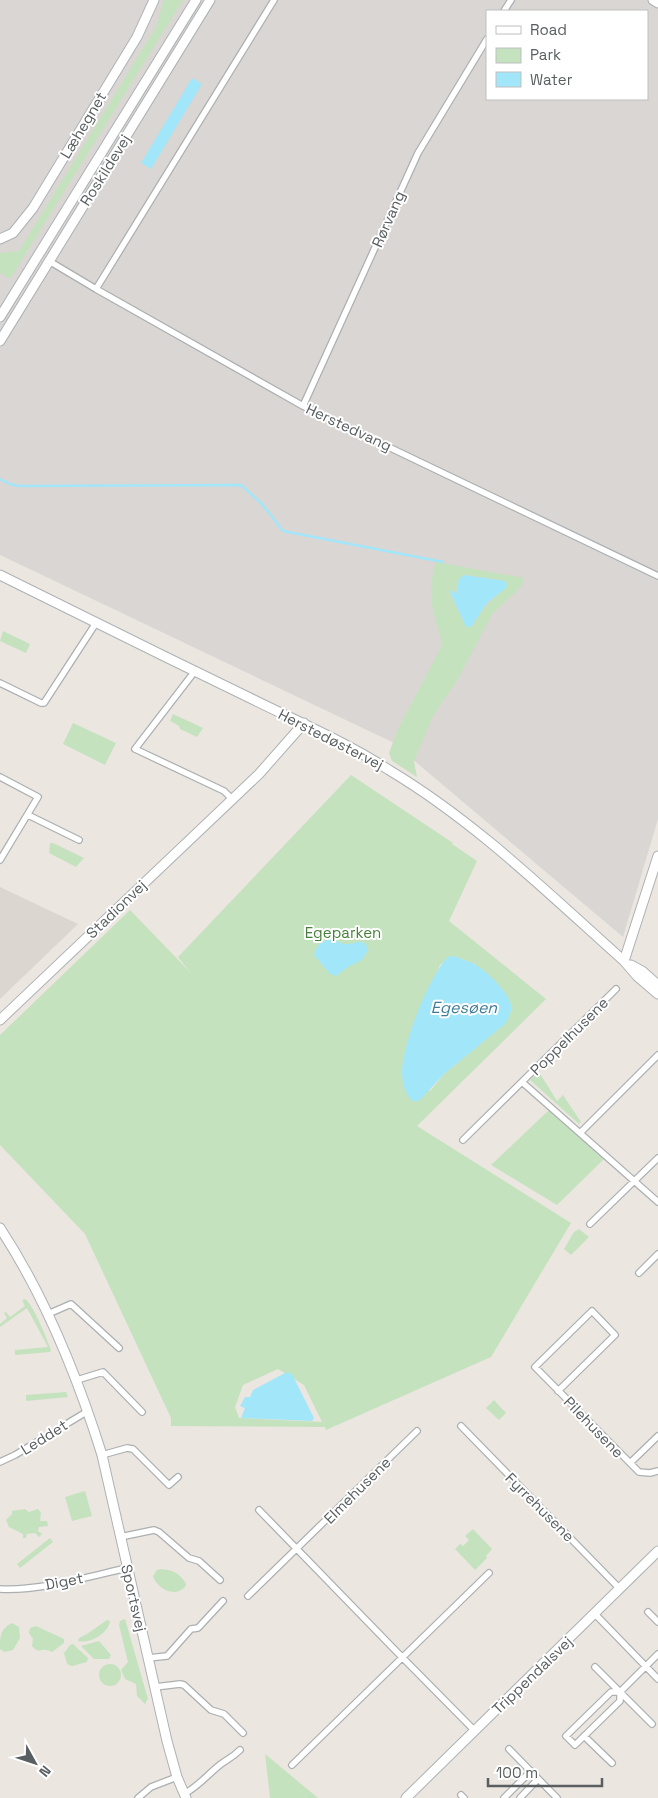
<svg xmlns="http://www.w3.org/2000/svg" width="658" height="1798" font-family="'Space Grotesk',sans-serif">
	<rect width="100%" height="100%" fill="#ebe6e0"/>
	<!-- industrial -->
	<path fill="#dad6d3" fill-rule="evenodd" d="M0,0H658V819L623,937L392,742L0,555ZM487,11H647V99H487Z"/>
	<!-- education -->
	<path fill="#dbd6cf" d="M0,887L78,924L0,999Z"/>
	<!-- green -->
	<path fill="#c5e2be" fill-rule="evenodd" d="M164,0H183L10,279L0,273V253L19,251L156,27Z
		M436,562L524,578L522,586L492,614L458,679L433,716L414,761L417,777L392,761L389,753L398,729L441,647L442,642C433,611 426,594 436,562ZM467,575L504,581L507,584C494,600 482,606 472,627L466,626L450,594L452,590L455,595C459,584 455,580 467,575Z
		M3,631L30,644L26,653L0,641Z
		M173,714L203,728L197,737L180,729L179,726L170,721Z
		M73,723L116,743L105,765L63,744Z
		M351,775L453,843L452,844L477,861L449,921L546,999L417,1126L571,1223L491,1357L326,1430L325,1427L171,1426V1418L85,1234L0,1145V1035L130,910L190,972L178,957ZM454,956L475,964L495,1031L444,1074L430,1091L402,1071L406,1047L417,1017L440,965ZM278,1369L304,1385L322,1422L239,1418L235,1407L243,1385Z
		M50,843H53L84,858L76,867L49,853Z
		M539,1072L557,1101L563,1095L581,1122L579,1124L530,1080Z
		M549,1110L604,1159L557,1205L491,1165Z
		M579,1229L589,1237L571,1255L564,1249L574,1232Z
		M25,1299C33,1304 47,1339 51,1350L50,1352L15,1355V1350L48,1347L27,1308L0,1327V1324L7,1318L4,1313L6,1312L10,1317L25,1306L22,1300Z
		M66,1392L68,1397L26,1401V1395Z
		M494,1400L506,1413L499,1420L486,1408Z
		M85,1491L92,1516L72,1521L65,1497Z
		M25,1509L29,1512L38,1509L41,1513L40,1521H47L48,1526L39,1527L38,1531L42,1534L39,1537L35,1533L27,1534L26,1538H23V1534L9,1527L6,1520L12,1514V1511Z
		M473,1529L492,1549L486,1556L487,1558L475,1570L455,1549L460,1544L463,1546L469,1540L465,1536Z
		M50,1538L53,1542L20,1568L17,1564Z
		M161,1569C173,1570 180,1573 186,1584L185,1587C175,1598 157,1589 153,1576L157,1570Z
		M125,1619L148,1699L145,1704L137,1696L136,1684L125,1679L121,1670L128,1662L119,1625L120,1621Z
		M107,1620L110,1621C108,1634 90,1644 78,1641L79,1638L87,1634Z
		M12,1623L19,1627L20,1638L13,1650L4,1652L0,1649C0,1637 0,1629 12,1623Z
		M36,1626L64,1639V1643L52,1652C50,1651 48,1650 46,1650C39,1649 39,1654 32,1646L33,1639L29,1633L30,1628Z
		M99,1641L111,1655L109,1659H94L81,1646Z
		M73,1644L88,1658L87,1662L72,1666L67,1664L64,1653L70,1645Z
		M99 1675a11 11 0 1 1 22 0a11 11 0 1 1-22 0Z
		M265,1754L318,1798H270Z"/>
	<!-- water -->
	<path fill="#a2e6f9" d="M192,78L202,84L151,169L141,163Z
		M464,575L505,581L507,584L506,588L487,603L471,627H466L450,592L452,590L456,594L459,579Z
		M333,939C337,941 342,944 346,944C355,945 364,935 368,950L362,960L348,967L336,976L330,974L314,955C316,945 323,940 333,939Z
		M454,956C461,959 469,961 476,965C486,971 510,993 511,1006C512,1012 508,1019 505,1024L444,1074L419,1101H412C405,1093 402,1083 402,1072C402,1045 429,976 448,957Z
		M287,1372L292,1374L314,1418L312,1421L241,1418L245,1408L240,1406L245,1397H250L253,1390Z"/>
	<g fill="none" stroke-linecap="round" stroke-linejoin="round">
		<!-- stream -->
		<path stroke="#a2e6f9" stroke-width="2.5" d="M0,479L10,484L19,486L241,485L263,505L283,531L443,562"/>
		<!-- street casing -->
		<g stroke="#acb0b2" stroke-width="8">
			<path id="street" d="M504,11L511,0
				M49,261L96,289L303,406L658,576
				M96,289L274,0
				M303,406L418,153L487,39
				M195,671L135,749L224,791L232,799
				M0,683L41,703H44L96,623
				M0,777L38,797L0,860
				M28,815L79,840
				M522,1082L658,1202
				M580,1133L658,1055
				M463,1140L616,989
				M590,1224L658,1158
				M639,1273L658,1254
				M48,1314L71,1304L119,1348
				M77,1380L103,1372L142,1412
				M558,1391L615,1335L592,1311L535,1367L639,1472L650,1473L658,1471
				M461,1426L620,1589
				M102,1455L127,1448L133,1449L169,1485L178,1477
				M0,1462L15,1455L88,1411
				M630,1463L658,1436
				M259,1510L395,1650L475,1731
				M120,1537L154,1530L159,1532L189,1558L199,1561L220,1580
				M0,1589C41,1591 87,1577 127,1568
				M248,1596L417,1431
				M648,1612L658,1622
				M595,1614L658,1679
				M148,1658L167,1656L191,1629L198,1628L223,1601
				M595,1667L652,1724
				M155,1687L180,1684L184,1685L211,1710L224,1714L243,1733
				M620,1692H611L566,1736L575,1745L620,1701V1692L658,1654
				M584,1736L612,1763
				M509,1749L557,1798
				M292,1765L489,1573
				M184,1794C199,1786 208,1774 221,1764C228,1759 233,1757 240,1750
				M461,1795L464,1798
				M138,1798L151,1787L177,1777
				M504,1798L531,1771
				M520,1798L538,1779"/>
		</g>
		<!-- secondary casing -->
		<g stroke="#adb2b5" stroke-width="11">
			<path id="secondary" d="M653,0L658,3
				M0,239L13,233L33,208L137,37L154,0
				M0,317L196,0
				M0,341L210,0
				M0,575C83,616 165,657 248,697C296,721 344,741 389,770C476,822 549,894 624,961L637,976L658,994
				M624,961L658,856
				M631,965L642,971L658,985
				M0,1020L259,774L304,723
				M0,1228C46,1298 77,1375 102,1455L167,1741L177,1777L186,1798
				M406,1798L658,1551"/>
		</g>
		<!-- street -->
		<use href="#street" stroke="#fff" stroke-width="5.5"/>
		<!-- secondary -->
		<use href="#secondary" stroke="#fff" stroke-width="9"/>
	</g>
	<g text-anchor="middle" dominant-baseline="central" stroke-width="4" stroke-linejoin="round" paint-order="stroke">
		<!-- street labels -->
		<g font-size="15" fill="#595e60" stroke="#fff">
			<text transform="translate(83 125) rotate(-59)">Læhegnet</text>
			<text transform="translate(105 170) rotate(-58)">Roskildevej</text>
			<text transform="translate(388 219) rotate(-66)">Rørvang</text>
			<text transform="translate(349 427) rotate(25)">Herstedvang</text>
			<text transform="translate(331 739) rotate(27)">Herstedøstervej</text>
			<text transform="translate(116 909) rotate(-44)">Stadionvej</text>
			<text transform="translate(569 1036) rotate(-45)">Poppelhusene</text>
			<text transform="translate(594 1427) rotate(46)">Pilehusene</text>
			<text transform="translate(44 1437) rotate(-32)">Leddet</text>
			<text transform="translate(357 1490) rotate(-45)">Elmehusene</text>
			<text transform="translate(540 1507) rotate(45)">Fyrrehusene</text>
			<text transform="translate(64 1581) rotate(-11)">Diget</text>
			<text transform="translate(134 1598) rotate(77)">Sportsvej</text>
			<text transform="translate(532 1675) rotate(-44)">Trippendalsvej</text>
		</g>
		<!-- park labels -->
		<g font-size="15" fill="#457f39" stroke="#fff">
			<text x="343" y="932">Egeparken</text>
		</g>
		<!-- water labels -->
		<g font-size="16" font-style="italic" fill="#3d7d98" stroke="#fff">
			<text x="464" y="1007">Egesøen</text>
		</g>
	</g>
	<!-- legend -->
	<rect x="486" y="10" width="162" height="90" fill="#ffffff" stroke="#bdbfbf"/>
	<rect x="496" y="26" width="25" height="8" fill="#ffffff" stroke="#bdbfbf"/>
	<text x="530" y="35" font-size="15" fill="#595e60">Road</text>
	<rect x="496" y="48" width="25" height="15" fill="#c5e2be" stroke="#bdbfbf"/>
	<text x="530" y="60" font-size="15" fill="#595e60">Park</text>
	<rect x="496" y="72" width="25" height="15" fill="#a2e6f9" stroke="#bdbfbf"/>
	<text x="530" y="85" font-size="15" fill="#595e60">Water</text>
	<!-- north arrow -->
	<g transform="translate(35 1763) rotate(130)" stroke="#ffffff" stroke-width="4" paint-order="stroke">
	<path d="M0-4L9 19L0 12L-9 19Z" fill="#595e60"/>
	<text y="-8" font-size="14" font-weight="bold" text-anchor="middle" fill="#595e60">N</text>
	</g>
	<!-- scale -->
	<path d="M488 1778v8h114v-8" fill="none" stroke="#595e60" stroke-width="2.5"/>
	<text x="496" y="1778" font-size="15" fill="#595e60" stroke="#ffffff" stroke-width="4" paint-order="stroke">100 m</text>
</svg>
